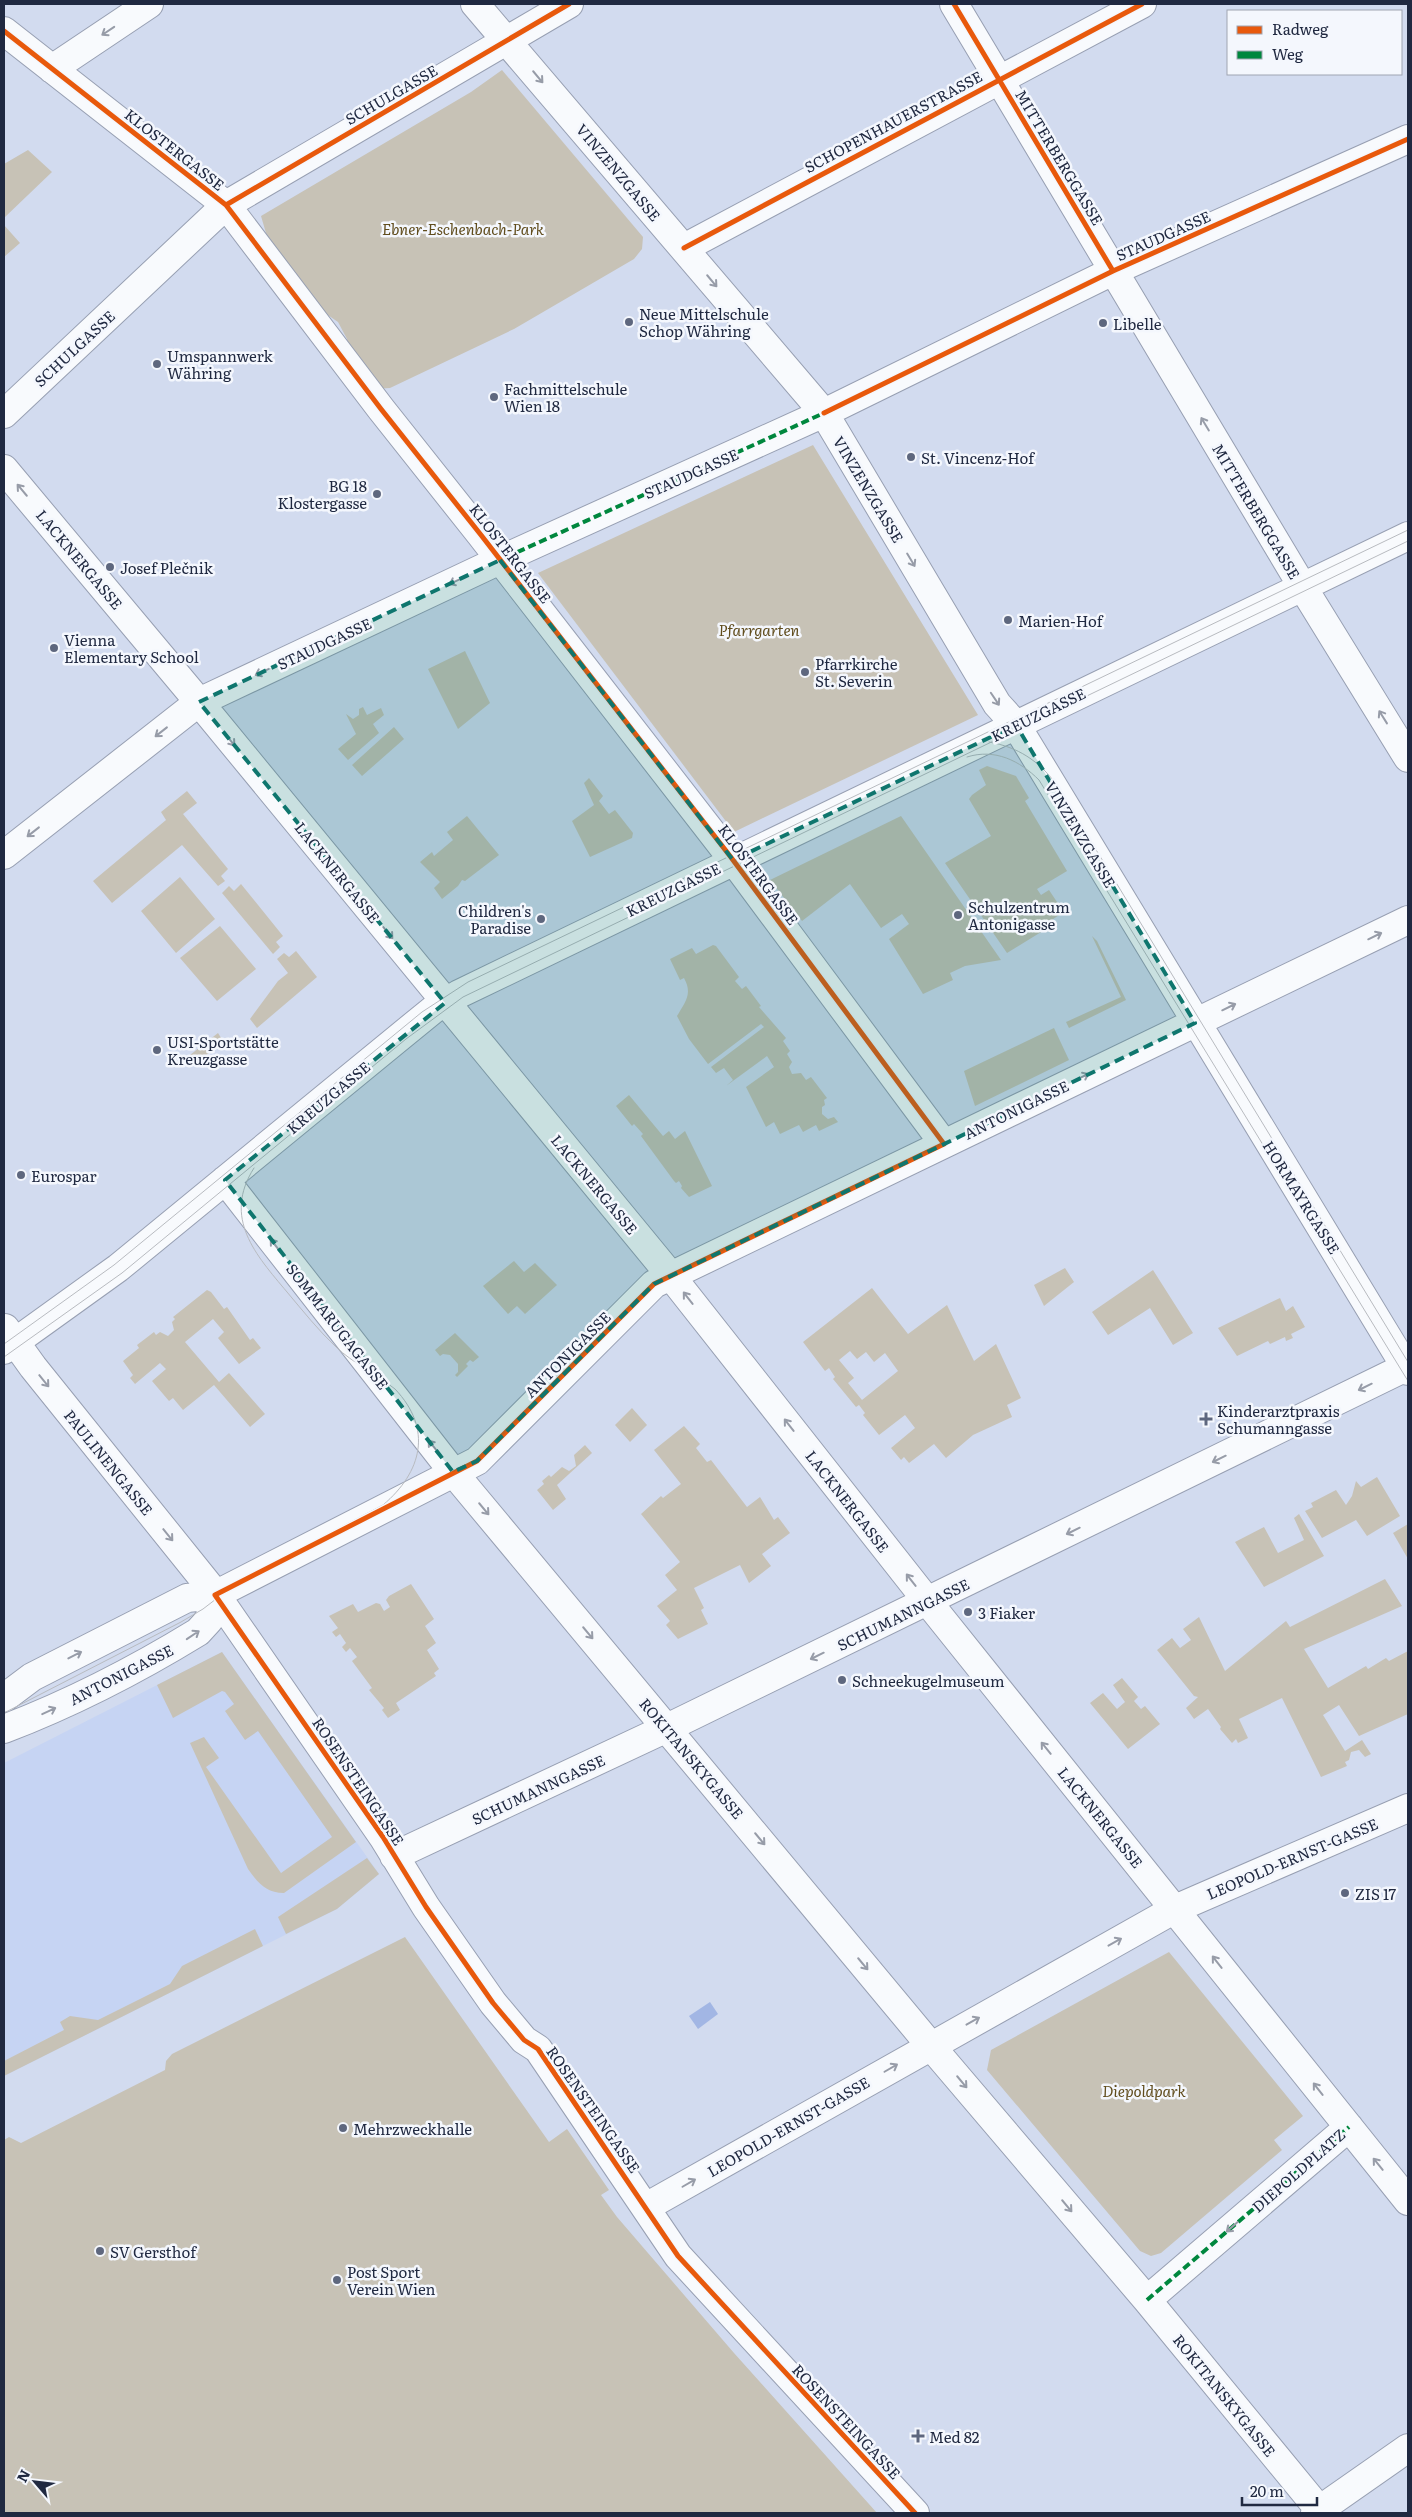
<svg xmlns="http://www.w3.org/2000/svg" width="1412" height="2517" font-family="Literata,serif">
	<rect width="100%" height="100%" fill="#d2dbef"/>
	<!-- built -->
	<path fill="#c6d4f3" d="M222,1652L379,1874L337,1909L4,2076V1763Z"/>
	<!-- green -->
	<path fill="#c7c2b6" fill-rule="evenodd" d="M502,70L643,237L642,249L634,259L514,329L390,388L375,389L349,351L347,339L338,322L322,311L273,257L261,216L471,92Z
		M28,150L52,172L4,218V164Z
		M4,225L20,243L4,257Z
		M813,445L978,715L734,832L538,573Z
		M465,651L490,703L458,729L428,669Z
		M363,707L367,715L381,708L384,715L373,724L379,733L348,760L338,749L356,734L346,714L353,719L359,715V709Z
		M394,727L404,739L362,776L352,765Z
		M987,766L1016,776L1029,798L1025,801L1067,871L1037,889L1041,895L1049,890L1061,908L1059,915L1049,922L1046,929L1007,953L945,863L991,836L969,799L972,795L986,785L979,770Z
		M589,778L603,796L599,801L609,814L615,810L633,833L632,838L590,857L572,821L594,805L584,783Z
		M187,791L197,803L183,814L228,869L221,876L225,881L218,886L182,845L112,903L93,881L166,820L161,812Z
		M467,816L499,855L465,881L462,880L458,886L442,899L434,888L440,882L420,862L432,852L434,856L453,840L447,832Z
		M901,816L1001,960L965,966L950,973L953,980L923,994L889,939L909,924L902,914L881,928L850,884L802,921L770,880Z
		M180,877L215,919L176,953L141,911Z
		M241,884L283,936L276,942L280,947L273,954L222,893L229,886L234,891Z
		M220,926L256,969L217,1001L180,958Z
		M1092,936L1097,941L1126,1000L1069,1028L1066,1022L1121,997Z
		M713,945L716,946L739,977L735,981L742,989L746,986L761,1006L759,1007L786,1038L783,1041L790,1051L787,1054L792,1062L789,1067L792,1074L801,1073L806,1080L811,1077L827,1098L824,1100L825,1105L822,1107V1114L828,1119L834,1117L838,1122L819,1131L816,1125L803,1132L799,1125L780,1134L774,1122L766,1127L746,1087L774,1067L767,1056L726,1086L733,1080L724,1068L716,1073L711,1067L764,1027L761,1024L708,1064L689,1039L677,1016C685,1002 693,994 684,978L680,980L670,959L692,948L696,954Z
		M296,951L317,977L257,1028L250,1019L278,981L288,973L277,959L284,953L289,957Z
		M1054,1028L1069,1060L975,1106L964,1071Z
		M218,1033L223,1041L196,1064L190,1055Z
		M629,1095L663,1136L669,1131L675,1139L685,1131L712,1186L689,1197L681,1188L682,1186L679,1181L676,1183L674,1181L641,1136L643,1134L634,1124L632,1126L616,1106Z
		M514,1261L524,1272L535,1263L557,1285L525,1314L517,1306L508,1314L483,1286Z
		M1065,1268L1074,1282L1044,1306L1034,1285Z
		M1153,1270L1193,1333L1173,1345L1150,1308L1108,1335L1092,1312Z
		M872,1288L908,1334L947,1305L974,1361L996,1344L1021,1398L1007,1405L1012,1417L973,1435L946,1458L934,1444L909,1463L904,1457L901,1460L891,1448L915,1428L905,1415L879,1435L863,1415L865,1413L859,1405L856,1407L833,1379L835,1377L829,1368L825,1371L803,1342ZM850,1351L857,1359L866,1352L874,1362L885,1353L898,1371L862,1400L848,1383L854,1378L839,1360Z
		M207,1290L211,1292L224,1309L227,1307L250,1340L253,1338L261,1348L239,1364L218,1338L224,1332L213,1319L185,1342L219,1382L229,1373L265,1414L250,1427L214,1385L183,1410L173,1398L169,1401L152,1381L166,1369L160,1363L135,1384L130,1378L133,1375L123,1361L139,1348L137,1345L154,1332L156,1335L160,1332L168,1336L174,1330L172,1322L175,1319L173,1317Z
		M1280,1298L1286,1311L1293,1306L1305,1327L1291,1334L1293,1338L1286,1341L1285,1337L1270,1344L1268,1341L1237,1356L1218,1328Z
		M455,1333L479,1357L473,1362L470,1360L466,1364L468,1366L457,1377L455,1375L458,1372V1364L450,1355L443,1354L440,1356L435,1350Z
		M632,1408L647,1425L630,1442L615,1425Z
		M684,1426L700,1444L696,1448L707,1462L711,1460L747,1507L760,1497L774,1520L778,1517L790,1533L762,1554L771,1566L749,1583L740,1565L694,1588L704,1608L701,1610L708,1624L678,1639L666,1625L670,1621L657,1606L677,1590L665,1575L680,1562L641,1514L661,1496L663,1498L681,1484L654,1450Z
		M585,1445L592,1453L557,1485L566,1499L553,1510L537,1490L544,1484L542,1481L549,1475L551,1477L562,1467L569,1471L576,1466L574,1455Z
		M1377,1477L1400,1516L1367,1536L1356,1520L1322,1538L1305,1511L1313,1507L1311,1503L1336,1490L1346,1505L1352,1496L1356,1481L1361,1487Z
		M1299,1514L1324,1556L1264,1587L1235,1542L1264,1527L1278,1553L1304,1540L1294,1518Z
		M1408,1524V1559L1393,1533Z
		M1385,1579L1402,1606L1304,1649L1328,1688L1366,1666L1368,1669L1386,1658L1389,1661L1408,1651V1714L1359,1736L1339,1705L1323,1715L1345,1751L1362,1740L1371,1754L1365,1757L1359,1750L1351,1752L1349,1760L1345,1762L1347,1766L1321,1777L1282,1698L1239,1719L1248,1738L1238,1743L1236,1739L1232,1743L1220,1729L1221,1727L1208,1709L1194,1719L1186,1708L1198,1697L1194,1696L1157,1650L1172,1638L1180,1648L1191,1640L1183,1629L1199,1617L1225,1671L1286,1621L1290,1627Z
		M411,1584L434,1619L425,1626L436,1643L427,1650L439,1669L434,1673L436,1676L396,1703L400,1710L388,1718L382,1710L384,1708L369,1690L372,1688L352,1661L357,1657L350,1648L346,1652L342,1647L346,1643L340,1634L336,1637L332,1632L338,1628L329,1616L353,1604L358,1612L376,1603L380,1604L384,1611L390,1607L386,1600L389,1596Z
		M222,1652L356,1842L284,1893C266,1893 258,1883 248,1869L190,1743L204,1737L219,1758L206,1767L281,1873L332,1837L258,1731L245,1740L225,1711L234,1704L225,1692L222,1691L173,1718L157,1685Z
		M1122,1678L1138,1697L1134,1701L1141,1709L1145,1706L1160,1724L1128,1749L1090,1703L1103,1693L1117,1709L1125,1702L1113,1685Z
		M367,1858L379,1874L337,1909L286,1934L278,1917Z
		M255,1929L263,1946L4,2076V2061L64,2030L60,2022L70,2016L98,2020L170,1984L182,1966Z
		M405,1937L549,2142L567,2129L609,2190L601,2195L617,2217L734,2353L877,2513H4V2140L9,2137L21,2143L165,2070L166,2061L172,2054Z
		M1169,1952L1303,2116L1274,2140L1282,2150L1161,2253L1151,2256L1140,2251L987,2070L991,2050Z"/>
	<!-- water -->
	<path fill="#a2b6e4" d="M710,2002L718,2014L698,2029L689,2016Z"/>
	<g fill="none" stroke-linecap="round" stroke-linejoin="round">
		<!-- minor casing -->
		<g stroke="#979fb2" stroke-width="30">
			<path id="minor" d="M475,4L824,413L997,704L1016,725L1408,1371
				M954,4L1302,586L1408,758
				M4,31L226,205L381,409L481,535L730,856L944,1144
				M52,69L149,4
				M684,248L1142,4
				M4,414L226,205L569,4
				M4,469L199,702L671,1276L928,1602L1408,2201
				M4,855L199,702L500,560L824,413L1113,271L1408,139
				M225,1180L453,1472L930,2045L1147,2300L1322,2513
				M5,1328L33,1367L214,1592L383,1837L426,1907L493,2003L524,2040L538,2049L678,2256L915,2513
				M4,1350L118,1268L396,1040L434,1009L459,994L1408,536
				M4,1698L32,1677L187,1598L215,1595L477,1461L654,1284L1408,920
				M4,1729C72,1703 136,1670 198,1632L209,1620L215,1595
				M394,1856L667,1728L1408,1366
				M646,2207L1175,1909L1408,1808
				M1147,2300L1349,2127
				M1315,2513L1408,2448"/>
		</g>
		<!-- minor -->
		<use href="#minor" stroke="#f8fafd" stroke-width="28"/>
		<!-- tram -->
		<path stroke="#b8bbc0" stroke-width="1" d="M989,742C1018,747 1039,761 1056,784L1408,1362
			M967,757C995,748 1020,761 1039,780L1408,1381
			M4,1344L114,1265L422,1012L468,982L1408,530
			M4,1357L122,1273L406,1039L463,997L1408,541
			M4,1713L181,1622L203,1609L242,1579L383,1505C422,1472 433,1429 395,1389C376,1374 353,1363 336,1347C318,1330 303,1311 287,1292C256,1255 222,1218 254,1168"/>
		<!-- quiet -->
		<path stroke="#00873e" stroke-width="4" stroke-dasharray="8 4" stroke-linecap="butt" d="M497,556L500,560L824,413
			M1147,2300L1349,2127"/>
		<!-- cycleway casing -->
		<g stroke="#f4f7fd" stroke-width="8">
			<path id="cycleway" d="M954,4L1113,271
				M4,31L226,205L381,409L481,535L730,856L944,1144L654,1284L477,1461L215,1595L383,1837L426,1907L493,2003L524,2040L538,2049L678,2256L915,2513
				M226,205L569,4
				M684,248L1142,4
				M824,413L1113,271L1408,139"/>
		</g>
		<!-- cycleway -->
		<use href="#cycleway" stroke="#e8590c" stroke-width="5"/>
	</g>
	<!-- one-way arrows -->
	<defs><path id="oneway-shaft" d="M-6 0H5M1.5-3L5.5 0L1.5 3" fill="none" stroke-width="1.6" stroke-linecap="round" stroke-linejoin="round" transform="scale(1.25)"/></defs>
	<g stroke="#979ca8">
		<use href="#oneway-shaft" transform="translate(108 31) rotate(146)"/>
		<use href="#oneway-shaft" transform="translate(538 77) rotate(50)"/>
		<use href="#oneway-shaft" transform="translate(712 281) rotate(50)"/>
		<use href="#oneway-shaft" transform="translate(1205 424) rotate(-121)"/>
		<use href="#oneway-shaft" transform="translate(22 490) rotate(-130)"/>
		<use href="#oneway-shaft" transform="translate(911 560) rotate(59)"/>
		<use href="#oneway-shaft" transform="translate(456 581) rotate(155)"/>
		<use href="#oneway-shaft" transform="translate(262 672) rotate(155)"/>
		<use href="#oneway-shaft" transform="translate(995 699) rotate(56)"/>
		<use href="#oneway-shaft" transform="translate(1383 717) rotate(-122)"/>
		<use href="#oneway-shaft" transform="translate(161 732) rotate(142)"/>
		<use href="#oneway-shaft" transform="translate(230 740) rotate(51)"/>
		<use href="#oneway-shaft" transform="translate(33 832) rotate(142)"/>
		<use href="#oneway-shaft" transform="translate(388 933) rotate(51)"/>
		<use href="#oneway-shaft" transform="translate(1375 936) rotate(-26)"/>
		<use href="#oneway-shaft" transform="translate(1229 1007) rotate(-26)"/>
		<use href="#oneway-shaft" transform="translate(1082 1077) rotate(-26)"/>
		<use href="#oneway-shaft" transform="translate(275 1245) rotate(-128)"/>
		<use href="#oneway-shaft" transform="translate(688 1298) rotate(-128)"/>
		<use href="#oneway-shaft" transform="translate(44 1381) rotate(51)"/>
		<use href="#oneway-shaft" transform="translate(1365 1387) rotate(154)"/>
		<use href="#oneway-shaft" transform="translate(789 1425) rotate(-128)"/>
		<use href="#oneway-shaft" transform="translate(433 1446) rotate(-129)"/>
		<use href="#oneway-shaft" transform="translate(1219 1459) rotate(154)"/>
		<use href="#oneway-shaft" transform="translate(484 1509) rotate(50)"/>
		<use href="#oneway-shaft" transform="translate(1073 1531) rotate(154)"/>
		<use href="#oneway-shaft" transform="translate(168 1535) rotate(51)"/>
		<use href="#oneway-shaft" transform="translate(911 1580) rotate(-128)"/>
		<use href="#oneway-shaft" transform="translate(588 1633) rotate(50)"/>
		<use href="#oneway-shaft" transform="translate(193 1635) rotate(-34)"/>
		<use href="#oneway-shaft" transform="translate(75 1655) rotate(-27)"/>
		<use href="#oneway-shaft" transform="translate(817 1656) rotate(154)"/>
		<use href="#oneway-shaft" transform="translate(49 1711) rotate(-25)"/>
		<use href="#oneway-shaft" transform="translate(1046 1748) rotate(-129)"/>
		<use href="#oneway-shaft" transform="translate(760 1839) rotate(50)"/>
		<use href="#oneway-shaft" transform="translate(1115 1942) rotate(-29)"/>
		<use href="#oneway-shaft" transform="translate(1217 1962) rotate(-128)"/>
		<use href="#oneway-shaft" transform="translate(863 1964) rotate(50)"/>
		<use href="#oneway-shaft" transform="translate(973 2021) rotate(-29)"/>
		<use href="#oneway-shaft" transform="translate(891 2068) rotate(-30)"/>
		<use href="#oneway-shaft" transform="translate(962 2082) rotate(50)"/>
		<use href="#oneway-shaft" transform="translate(1318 2089) rotate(-128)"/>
		<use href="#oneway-shaft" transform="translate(1378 2164) rotate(-129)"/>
		<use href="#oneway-shaft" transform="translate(689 2183) rotate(-30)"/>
		<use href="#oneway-shaft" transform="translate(1067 2206) rotate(50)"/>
		<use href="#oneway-shaft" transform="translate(1232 2227) rotate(139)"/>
	</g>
	<!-- marked area -->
	<path fill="#0f766e" fill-opacity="0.2" stroke="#0f766e" stroke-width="4" stroke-dasharray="10 6" stroke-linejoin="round" d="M500,560L733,860L1016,725L1195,1023L654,1284L477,1461L453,1472L225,1180L445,1003L199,702Z"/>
	<!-- markers -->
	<g fill="#5e677e" stroke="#f4f7fd" stroke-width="2">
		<circle cx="629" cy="322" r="5"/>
		<circle cx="1103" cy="323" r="5"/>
		<circle cx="157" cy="364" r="5"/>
		<circle cx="494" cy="397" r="5"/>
		<circle cx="911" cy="457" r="5"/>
		<circle cx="377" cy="494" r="5"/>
		<circle cx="110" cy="567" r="5"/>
		<circle cx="1008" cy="620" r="5"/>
		<circle cx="54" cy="648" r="5"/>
		<circle cx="805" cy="672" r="5"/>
		<circle cx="958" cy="915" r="5"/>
		<circle cx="541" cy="919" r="5"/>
		<circle cx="157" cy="1050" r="5"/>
		<circle cx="21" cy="1175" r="5"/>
		<path d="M1203.5 1411.5h5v5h5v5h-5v5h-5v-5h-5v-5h5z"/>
		<circle cx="968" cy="1612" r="5"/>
		<circle cx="842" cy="1680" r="5"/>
		<circle cx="1345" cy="1893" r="5"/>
		<circle cx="343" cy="2128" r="5"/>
		<circle cx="100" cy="2251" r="5"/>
		<circle cx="337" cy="2280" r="5"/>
		<path d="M915.5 2428.5h5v5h5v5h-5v5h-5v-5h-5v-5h5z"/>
	</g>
	<g text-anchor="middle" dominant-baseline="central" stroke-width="5" stroke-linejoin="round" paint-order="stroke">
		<!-- street labels -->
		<g font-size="15" fill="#202941" stroke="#f4f7fd">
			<text transform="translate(391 94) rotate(-30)">SCHULGASSE</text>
			<text transform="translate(893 121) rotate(-28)">SCHOPENHAUERSTRASSE</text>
			<text transform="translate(175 149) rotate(38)">KLOSTERGASSE</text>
			<text transform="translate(1060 157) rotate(59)">MITTERBERGGASSE</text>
			<text transform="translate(619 172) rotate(50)">VINZENZGASSE</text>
			<text transform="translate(1163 235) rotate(-24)">STAUDGASSE</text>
			<text transform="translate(74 348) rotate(-43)">SCHULGASSE</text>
			<text transform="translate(691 473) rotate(-24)">STAUDGASSE</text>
			<text transform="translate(869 489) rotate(59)">VINZENZGASSE</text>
			<text transform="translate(1257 511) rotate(59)">MITTERBERGGASSE</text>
			<text transform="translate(511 553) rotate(52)">KLOSTERGASSE</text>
			<text transform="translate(80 559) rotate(50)">LACKNERGASSE</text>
			<text transform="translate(324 643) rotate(-25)">STAUDGASSE</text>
			<text transform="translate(1038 714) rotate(-26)">KREUZGASSE</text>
			<text transform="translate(1081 834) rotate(59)">VINZENZGASSE</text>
			<text transform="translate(338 872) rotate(51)">LACKNERGASSE</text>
			<text transform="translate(759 874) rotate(53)">KLOSTERGASSE</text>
			<text transform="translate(673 889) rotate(-26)">KREUZGASSE</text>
			<text transform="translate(328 1097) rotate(-40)">KREUZGASSE</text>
			<text transform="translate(1016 1109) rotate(-26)">ANTONIGASSE</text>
			<text transform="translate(595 1184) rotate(50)">LACKNERGASSE</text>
			<text transform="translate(1302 1197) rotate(58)">HORMAYRGASSE</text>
			<text transform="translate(338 1326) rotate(52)">SOMMARUGAGASSE</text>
			<text transform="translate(567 1354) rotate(-45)">ANTONIGASSE</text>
			<text transform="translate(109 1462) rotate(51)">PAULINENGASSE</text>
			<text transform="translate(848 1501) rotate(52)">LACKNERGASSE</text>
			<text transform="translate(903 1614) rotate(-26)">SCHUMANNGASSE</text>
			<text transform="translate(121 1674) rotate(-27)">ANTONIGASSE</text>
			<text transform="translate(692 1758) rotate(50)">ROKITANSKYGASSE</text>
			<text transform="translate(359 1781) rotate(56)">ROSENSTEINGASSE</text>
			<text transform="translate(538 1789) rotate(-25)">SCHUMANNGASSE</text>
			<text transform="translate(1101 1817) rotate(51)">LACKNERGASSE</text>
			<text transform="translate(1292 1858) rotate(-23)">LEOPOLD-ERNST-GASSE</text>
			<text transform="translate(594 2109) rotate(55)">ROSENSTEINGASSE</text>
			<text transform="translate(788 2126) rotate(-30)">LEOPOLD-ERNST-GASSE</text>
			<text transform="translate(1298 2170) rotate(-41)">DIEPOLDPLATZ</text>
			<text transform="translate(1225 2395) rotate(51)">ROKITANSKYGASSE</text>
			<text transform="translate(847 2421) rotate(47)">ROSENSTEINGASSE</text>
		</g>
		<!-- park labels -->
		<g font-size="15" font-style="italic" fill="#604c1c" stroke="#f4f7fd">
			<text x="463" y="228">Ebner-Eschenbach-Park</text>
			<text x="759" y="629">Pfarrgarten</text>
			<text x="1144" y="2090">Diepoldpark</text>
		</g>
		<!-- poi labels -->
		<g font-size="15" fill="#202941" stroke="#f4f7fd" text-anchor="start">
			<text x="639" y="313">Neue Mittelschule<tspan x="639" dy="17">Schop Währing</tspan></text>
			<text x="1113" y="323">Libelle</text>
			<text x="167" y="355">Umspannwerk<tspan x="167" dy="17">Währing</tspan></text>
			<text x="504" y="388">Fachmittelschule<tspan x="504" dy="17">Wien 18</tspan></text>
			<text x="921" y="457">St. Vincenz-Hof</text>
			<text x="367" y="485" text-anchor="end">BG 18<tspan x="367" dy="17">Klostergasse</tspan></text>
			<text x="120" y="567">Josef Plečnik</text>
			<text x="1018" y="620">Marien-Hof</text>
			<text x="64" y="639">Vienna<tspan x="64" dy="17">Elementary School</tspan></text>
			<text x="815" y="663">Pfarrkirche<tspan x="815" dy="17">St. Severin</tspan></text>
			<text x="968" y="906">Schulzentrum<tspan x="968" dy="17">Antonigasse</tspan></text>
			<text x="531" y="910" text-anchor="end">Children's<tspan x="531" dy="17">Paradise</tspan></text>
			<text x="167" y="1041">USI-Sportstätte<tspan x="167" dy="17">Kreuzgasse</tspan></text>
			<text x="31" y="1175">Eurospar</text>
			<text x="1217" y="1410">Kinderarztpraxis<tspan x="1217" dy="17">Schumanngasse</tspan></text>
			<text x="978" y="1612">3 Fiaker</text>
			<text x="852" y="1680">Schneekugelmuseum</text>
			<text x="1355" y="1893">ZIS 17</text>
			<text x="353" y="2128">Mehrzweckhalle</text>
			<text x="110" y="2251">SV Gersthof</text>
			<text x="347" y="2271">Post Sport<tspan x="347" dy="17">Verein Wien</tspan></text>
			<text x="929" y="2436">Med 82</text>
		</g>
	</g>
	<!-- border -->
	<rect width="1412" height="2517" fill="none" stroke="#202941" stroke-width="10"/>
	<!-- legend -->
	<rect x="1227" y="10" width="175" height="65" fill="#f4f7fd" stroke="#9fa5b2"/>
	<rect x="1237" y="26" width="25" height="8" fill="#e8590c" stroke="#9fa5b2"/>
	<text x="1272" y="35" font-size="15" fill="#202941">Radweg</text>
	<rect x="1237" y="51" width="25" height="8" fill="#00873e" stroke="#9fa5b2"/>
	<text x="1272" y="60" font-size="15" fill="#202941">Weg</text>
	<!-- north arrow -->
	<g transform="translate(35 2482) rotate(298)" stroke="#f4f7fd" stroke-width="4" paint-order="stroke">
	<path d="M0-4L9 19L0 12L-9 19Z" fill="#202941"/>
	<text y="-8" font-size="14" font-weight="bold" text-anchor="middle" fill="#202941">N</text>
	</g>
	<!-- scale -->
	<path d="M1242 2497v8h75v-8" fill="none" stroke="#202941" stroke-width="2.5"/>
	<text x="1250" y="2497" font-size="15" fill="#202941" stroke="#f4f7fd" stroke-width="4" paint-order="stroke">20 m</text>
</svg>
